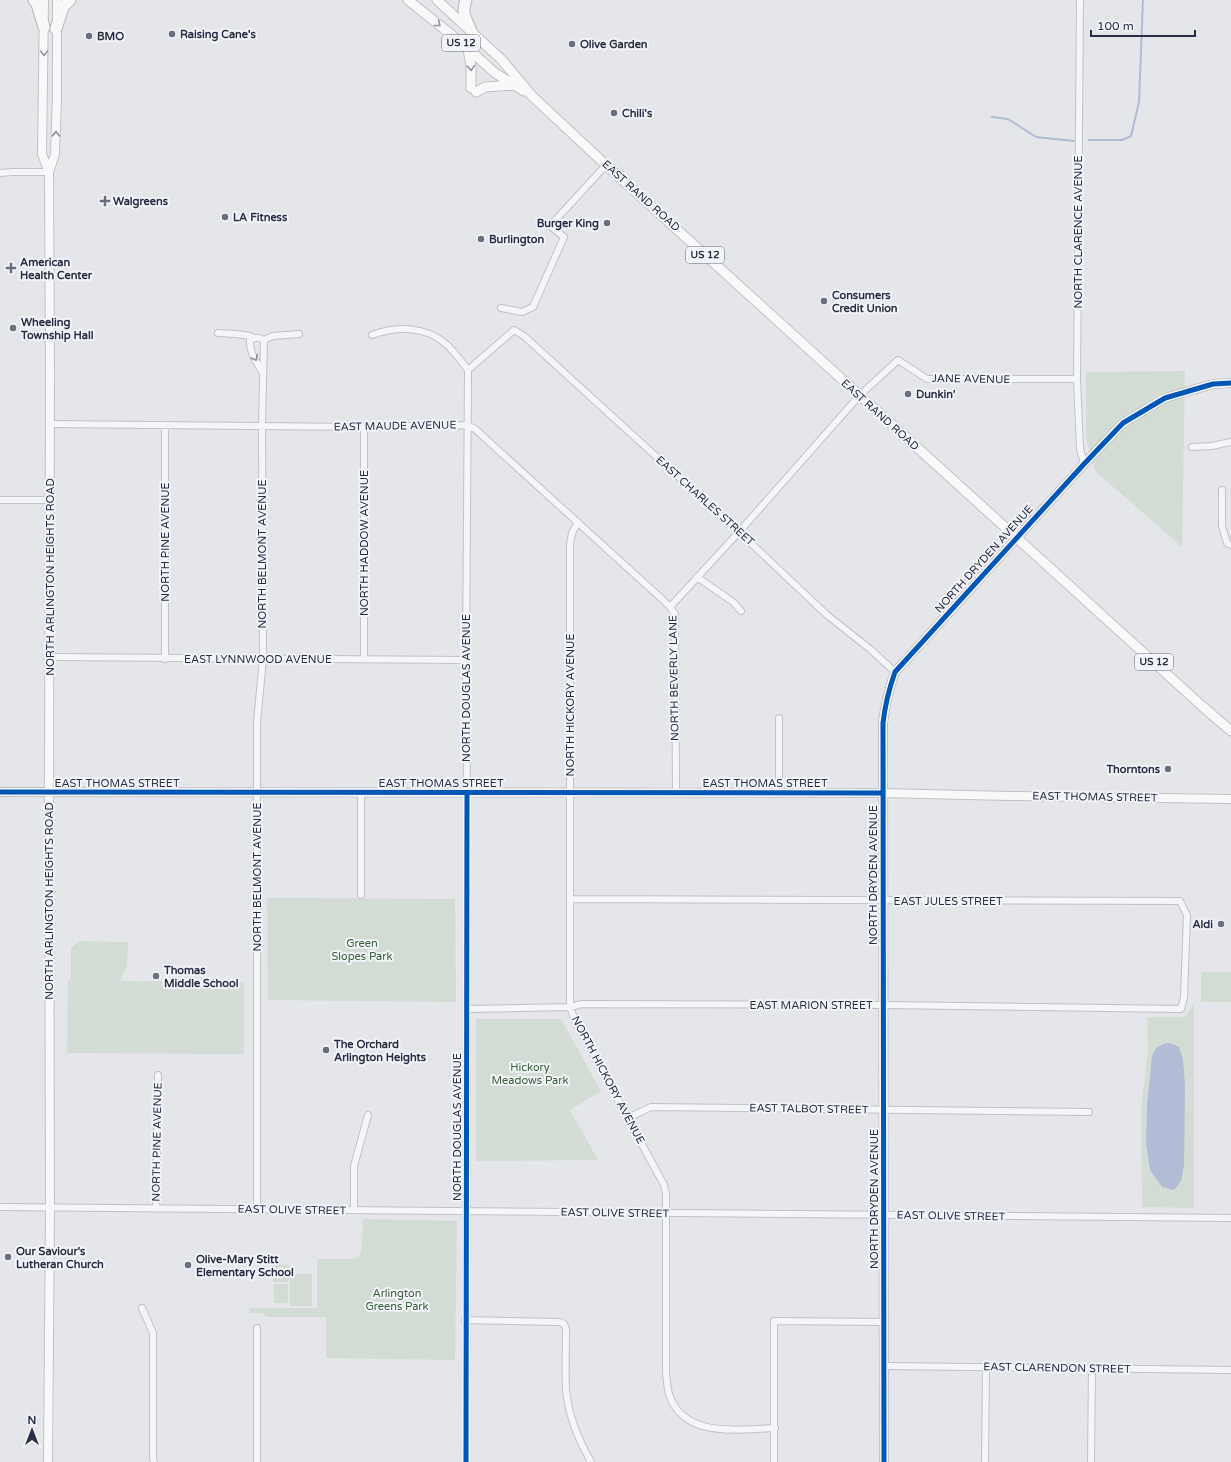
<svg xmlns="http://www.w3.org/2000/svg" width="1231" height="1462" font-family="'Varela Round',sans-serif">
	<rect width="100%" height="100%" fill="#e5e6ea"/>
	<!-- green -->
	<path fill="#d3ddd5" d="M1185,371L1182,547L1095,471L1086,438V372Z
		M267,898L455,899L456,1002L268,1000Z
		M79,941L128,942L127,965L120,981L244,982V1054L67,1053L68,981H71V948Z
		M1201,972H1231V1002H1201Z
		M1194,1004V1208L1142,1207L1141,1107L1148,1052L1147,1017H1185Z
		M476,1019H561L601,1091L570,1110L598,1160L476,1161Z
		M363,1219L457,1221L455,1360L326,1358V1317H266L263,1313H249V1308H317V1259H355L360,1255L362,1248Z
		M273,1264L289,1265V1282H273Z
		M290,1274H312V1306H290Z
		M274,1284H288V1303H274Z"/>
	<!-- water -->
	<path fill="#b3bcd5" d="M1166,1043L1173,1044L1179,1047L1183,1060L1185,1086L1184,1165L1181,1181L1174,1190L1162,1187L1150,1170L1146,1143L1147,1105L1152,1056L1156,1048Z"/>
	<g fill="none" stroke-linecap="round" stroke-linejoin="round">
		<!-- stream -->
		<path stroke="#b3bcd5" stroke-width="2" d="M992,117L1008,119L1036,137L1074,141
			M1089,140H1122L1131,136L1139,102L1143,0"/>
		<!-- street casing -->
		<g stroke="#c2c3c8" stroke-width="8">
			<path id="street" d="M1080,0L1077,379L1080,449L1084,464
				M0,173L12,172H49
				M501,308L522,312L533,307L564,237L550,226L606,165
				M218,333L235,334L251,336L253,339
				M372,335C396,326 426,326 446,344C454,351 461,361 468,370
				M264,340L273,336L299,334
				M468,370L514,330L524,336L739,532L827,615L870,649L895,672
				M50,424L364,427L467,425L475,429L663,600L670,607L675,614L676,793
				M165,426V659
				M364,427V659
				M1192,447L1212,446L1231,442
				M1222,490V526L1227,543L1231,545
				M0,500H50
				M578,522L572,533L570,544V1007L575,1021L664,1185L666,1194V1373C667,1380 667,1387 669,1394C683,1439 739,1429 775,1428
				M697,577L733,602L741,611
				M670,607L739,532L859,396L898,360L927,379H1077
				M50,657L466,660
				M779,718V793
				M361,793V895
				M467,1009L570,1007L582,1004L883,1005L1181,1009L1184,997L1187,915L1180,901L571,899
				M628,1118L651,1107L1089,1112
				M0,1207L1231,1218
				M156,1209L158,1075
				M257,1210V722L263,659L262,425L264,340C258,337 256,337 250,340C249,353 257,363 263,373
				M354,1210V1166L368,1115
				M142,1308L153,1333V1459L154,1462
				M465,1320L560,1322L564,1324L566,1329C566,1349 565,1369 566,1389C568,1414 579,1441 591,1462
				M257,1328V1462
				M884,1366L1231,1370
				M466,1462L467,803L466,660L468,370
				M774,1462V1321L884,1322
				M985,1462L986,1367
				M1091,1462L1092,1368"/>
		</g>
		<!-- secondary casing -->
		<g stroke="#c2c3c8" stroke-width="10">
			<path id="secondary" d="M44,0L42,154L49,172L50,373L49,793L50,1208L48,1462
				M49,172L55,154L57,97V0
				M0,792L882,793L1009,796L1231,799
				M884,1462L883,723C885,705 889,689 895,672L1084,464L1123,423L1165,398L1213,384L1231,383"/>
		</g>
		<!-- primary casing -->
		<g stroke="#c1c2c7" stroke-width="11">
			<path id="primary" d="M408,0L463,44L495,73L524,91
				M437,0L502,60L532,96L606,165L1202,706L1231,731
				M468,49L471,66V88
				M476,92L485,87L515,85"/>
		</g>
		<!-- highway casing -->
		<g stroke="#b7b8be" stroke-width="13">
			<path id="highway" d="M34,0L37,4L44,27
				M466,0C461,13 466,19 471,31
				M56,29L63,7L70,0"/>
		</g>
		<!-- street -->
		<use href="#street" stroke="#f4f5f7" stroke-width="6"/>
		<!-- secondary -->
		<use href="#secondary" stroke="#f8f8f8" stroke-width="8"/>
		<!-- primary -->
		<use href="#primary" stroke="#f8f8f8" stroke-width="9"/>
		<!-- highway -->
		<use href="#highway" stroke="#f8f8f8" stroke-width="11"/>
		<!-- cycleway casing -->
		<g stroke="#f3f4f9" stroke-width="8">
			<path id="cycleway" d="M0,792L882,793
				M466,1462L467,793
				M884,1462L883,723C885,705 889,689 895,672L1084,464L1123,423L1165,398L1213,384L1231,383"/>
		</g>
		<!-- cycleway -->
		<use href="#cycleway" stroke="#0057b8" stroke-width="5"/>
	</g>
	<!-- one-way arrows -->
	<defs><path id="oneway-chevron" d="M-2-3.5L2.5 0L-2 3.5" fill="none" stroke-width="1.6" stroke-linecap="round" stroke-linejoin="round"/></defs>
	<g stroke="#92939e">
		<use href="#oneway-chevron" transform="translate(438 24) rotate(39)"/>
		<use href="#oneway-chevron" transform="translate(44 53) rotate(90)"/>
		<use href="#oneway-chevron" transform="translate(471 68) rotate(87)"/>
		<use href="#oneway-chevron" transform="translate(56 134) rotate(-88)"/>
	</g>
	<use stroke="#90929e" href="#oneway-chevron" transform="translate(255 358) rotate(61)"/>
	<!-- markers -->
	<g fill="#6c6e7e" stroke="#f3f4f9" stroke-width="1.5">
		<circle cx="172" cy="34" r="4"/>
		<circle cx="89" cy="36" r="4"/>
		<circle cx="572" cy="44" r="4"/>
		<circle cx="614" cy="113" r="4"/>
		<path d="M103 195h4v4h4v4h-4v4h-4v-4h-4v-4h4z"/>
		<circle cx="225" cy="217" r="4"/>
		<circle cx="607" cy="223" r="4"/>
		<circle cx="481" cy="239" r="4"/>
		<path d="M9 262h4v4h4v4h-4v4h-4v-4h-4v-4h4z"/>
		<circle cx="824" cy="301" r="4"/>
		<circle cx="13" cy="328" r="4"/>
		<circle cx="908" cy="394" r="4"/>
		<circle cx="1168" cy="769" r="4"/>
		<circle cx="1221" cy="924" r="4"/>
		<circle cx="156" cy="976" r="4"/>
		<circle cx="326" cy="1050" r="4"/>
		<circle cx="8" cy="1257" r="4"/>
		<circle cx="188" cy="1265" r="4"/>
	</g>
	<g text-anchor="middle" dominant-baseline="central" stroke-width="4" stroke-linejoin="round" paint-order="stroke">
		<!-- shield labels -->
		<g fill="#f3f4f9" stroke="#67697a" stroke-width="1">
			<rect x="442" y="35" width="38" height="16" rx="3"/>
			<rect x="686" y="247" width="38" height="16" rx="3"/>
			<rect x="1135" y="654" width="38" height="16" rx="3"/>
		</g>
		<g font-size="10" font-weight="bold" fill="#2b2e44">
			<text x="461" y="43">US 12</text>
			<text x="705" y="255">US 12</text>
			<text x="1154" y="662">US 12</text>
		</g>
		<!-- poi labels -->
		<g font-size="11" font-weight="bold" fill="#2b2e44" stroke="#f3f4f9" text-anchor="start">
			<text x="180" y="34">Raising Cane's</text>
			<text x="97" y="36">BMO</text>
			<text x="580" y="44">Olive Garden</text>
			<text x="622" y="113">Chili's</text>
			<text x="113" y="201">Walgreens</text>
			<text x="233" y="217">LA Fitness</text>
			<text x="599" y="223" text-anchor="end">Burger King</text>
			<text x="489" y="239">Burlington</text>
			<text x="20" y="262">American<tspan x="20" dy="13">Health Center</tspan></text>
			<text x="832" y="295">Consumers<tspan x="832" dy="13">Credit Union</tspan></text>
			<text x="21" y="322">Wheeling<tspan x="21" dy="13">Township Hall</tspan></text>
			<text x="916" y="394">Dunkin'</text>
			<text x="1160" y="769" text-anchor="end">Thorntons</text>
			<text x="1213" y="924" text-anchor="end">Aldi</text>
			<text x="164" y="970">Thomas<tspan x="164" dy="13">Middle School</tspan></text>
			<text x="334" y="1044">The Orchard<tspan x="334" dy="13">Arlington Heights</tspan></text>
			<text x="16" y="1251">Our Saviour's<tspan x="16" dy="13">Lutheran Church</tspan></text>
			<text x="196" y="1259">Olive-Mary Stitt<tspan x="196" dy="13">Elementary School</tspan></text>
		</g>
		<!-- street labels -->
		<g font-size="11" fill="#2b2e44" stroke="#f3f4f9">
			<text transform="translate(641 196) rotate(42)">EAST RAND ROAD</text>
			<text transform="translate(1078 232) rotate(-90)">NORTH CLARENCE AVENUE</text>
			<text transform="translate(971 379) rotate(1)">JANE AVENUE</text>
			<text transform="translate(880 415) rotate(42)">EAST RAND ROAD</text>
			<text transform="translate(395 426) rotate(-1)">EAST MAUDE AVENUE</text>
			<text transform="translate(705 501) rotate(42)">EAST CHARLES STREET</text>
			<text transform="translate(165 542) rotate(-90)">NORTH PINE AVENUE</text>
			<text transform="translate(364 543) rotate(-90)">NORTH HADDOW AVENUE</text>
			<text transform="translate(262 554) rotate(-90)">NORTH BELMONT AVENUE</text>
			<text transform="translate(984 559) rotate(-48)">NORTH DRYDEN AVENUE</text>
			<text transform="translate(50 577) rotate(-90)">NORTH ARLINGTON HEIGHTS ROAD</text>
			<text x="258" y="659">EAST LYNNWOOD AVENUE</text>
			<text transform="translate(674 678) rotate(-91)">NORTH BEVERLY LANE</text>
			<text transform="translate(466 688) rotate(-90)">NORTH DOUGLAS AVENUE</text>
			<text transform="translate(570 705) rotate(-90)">NORTH HICKORY AVENUE</text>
			<text x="117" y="783">EAST THOMAS STREET</text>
			<text x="441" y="783">EAST THOMAS STREET</text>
			<text x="765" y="783">EAST THOMAS STREET</text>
			<text transform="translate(1095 797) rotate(1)">EAST THOMAS STREET</text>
			<text transform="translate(873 875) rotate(-90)">NORTH DRYDEN AVENUE</text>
			<text transform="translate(257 877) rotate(-90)">NORTH BELMONT AVENUE</text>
			<text transform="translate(49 901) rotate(-90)">NORTH ARLINGTON HEIGHTS ROAD</text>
			<text x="948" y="901">EAST JULES STREET</text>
			<text x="811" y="1005">EAST MARION STREET</text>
			<text transform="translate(608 1080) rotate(62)">NORTH HICKORY AVENUE</text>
			<text transform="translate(809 1109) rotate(1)">EAST TALBOT STREET</text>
			<text transform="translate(457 1127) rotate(-90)">NORTH DOUGLAS AVENUE</text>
			<text transform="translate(157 1142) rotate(-89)">NORTH PINE AVENUE</text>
			<text transform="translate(874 1199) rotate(-90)">NORTH DRYDEN AVENUE</text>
			<text transform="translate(292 1210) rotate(1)">EAST OLIVE STREET</text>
			<text transform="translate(615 1213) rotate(1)">EAST OLIVE STREET</text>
			<text transform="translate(951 1216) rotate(1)">EAST OLIVE STREET</text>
			<text transform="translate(1057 1368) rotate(1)">EAST CLARENDON STREET</text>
		</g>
		<!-- park labels -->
		<g font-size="11" fill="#386039" stroke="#f3f4f9">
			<text x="362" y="943">Green<tspan x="362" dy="13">Slopes Park</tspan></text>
			<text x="530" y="1067">Hickory<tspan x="530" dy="13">Meadows Park</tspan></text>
			<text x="397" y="1293">Arlington<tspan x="397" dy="13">Greens Park</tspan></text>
		</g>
	</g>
	<!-- north arrow -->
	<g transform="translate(32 1430)" stroke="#f3f4f9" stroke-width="3" paint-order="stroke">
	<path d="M0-3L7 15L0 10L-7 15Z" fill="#2b2e44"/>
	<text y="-6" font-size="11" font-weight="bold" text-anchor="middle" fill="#2b2e44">N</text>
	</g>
	<!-- scale -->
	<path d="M1091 30v6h104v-6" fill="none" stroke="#2b2e44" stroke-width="2"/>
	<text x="1097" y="30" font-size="12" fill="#2b2e44" stroke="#f3f4f9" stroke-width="3" paint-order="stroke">100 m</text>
</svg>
